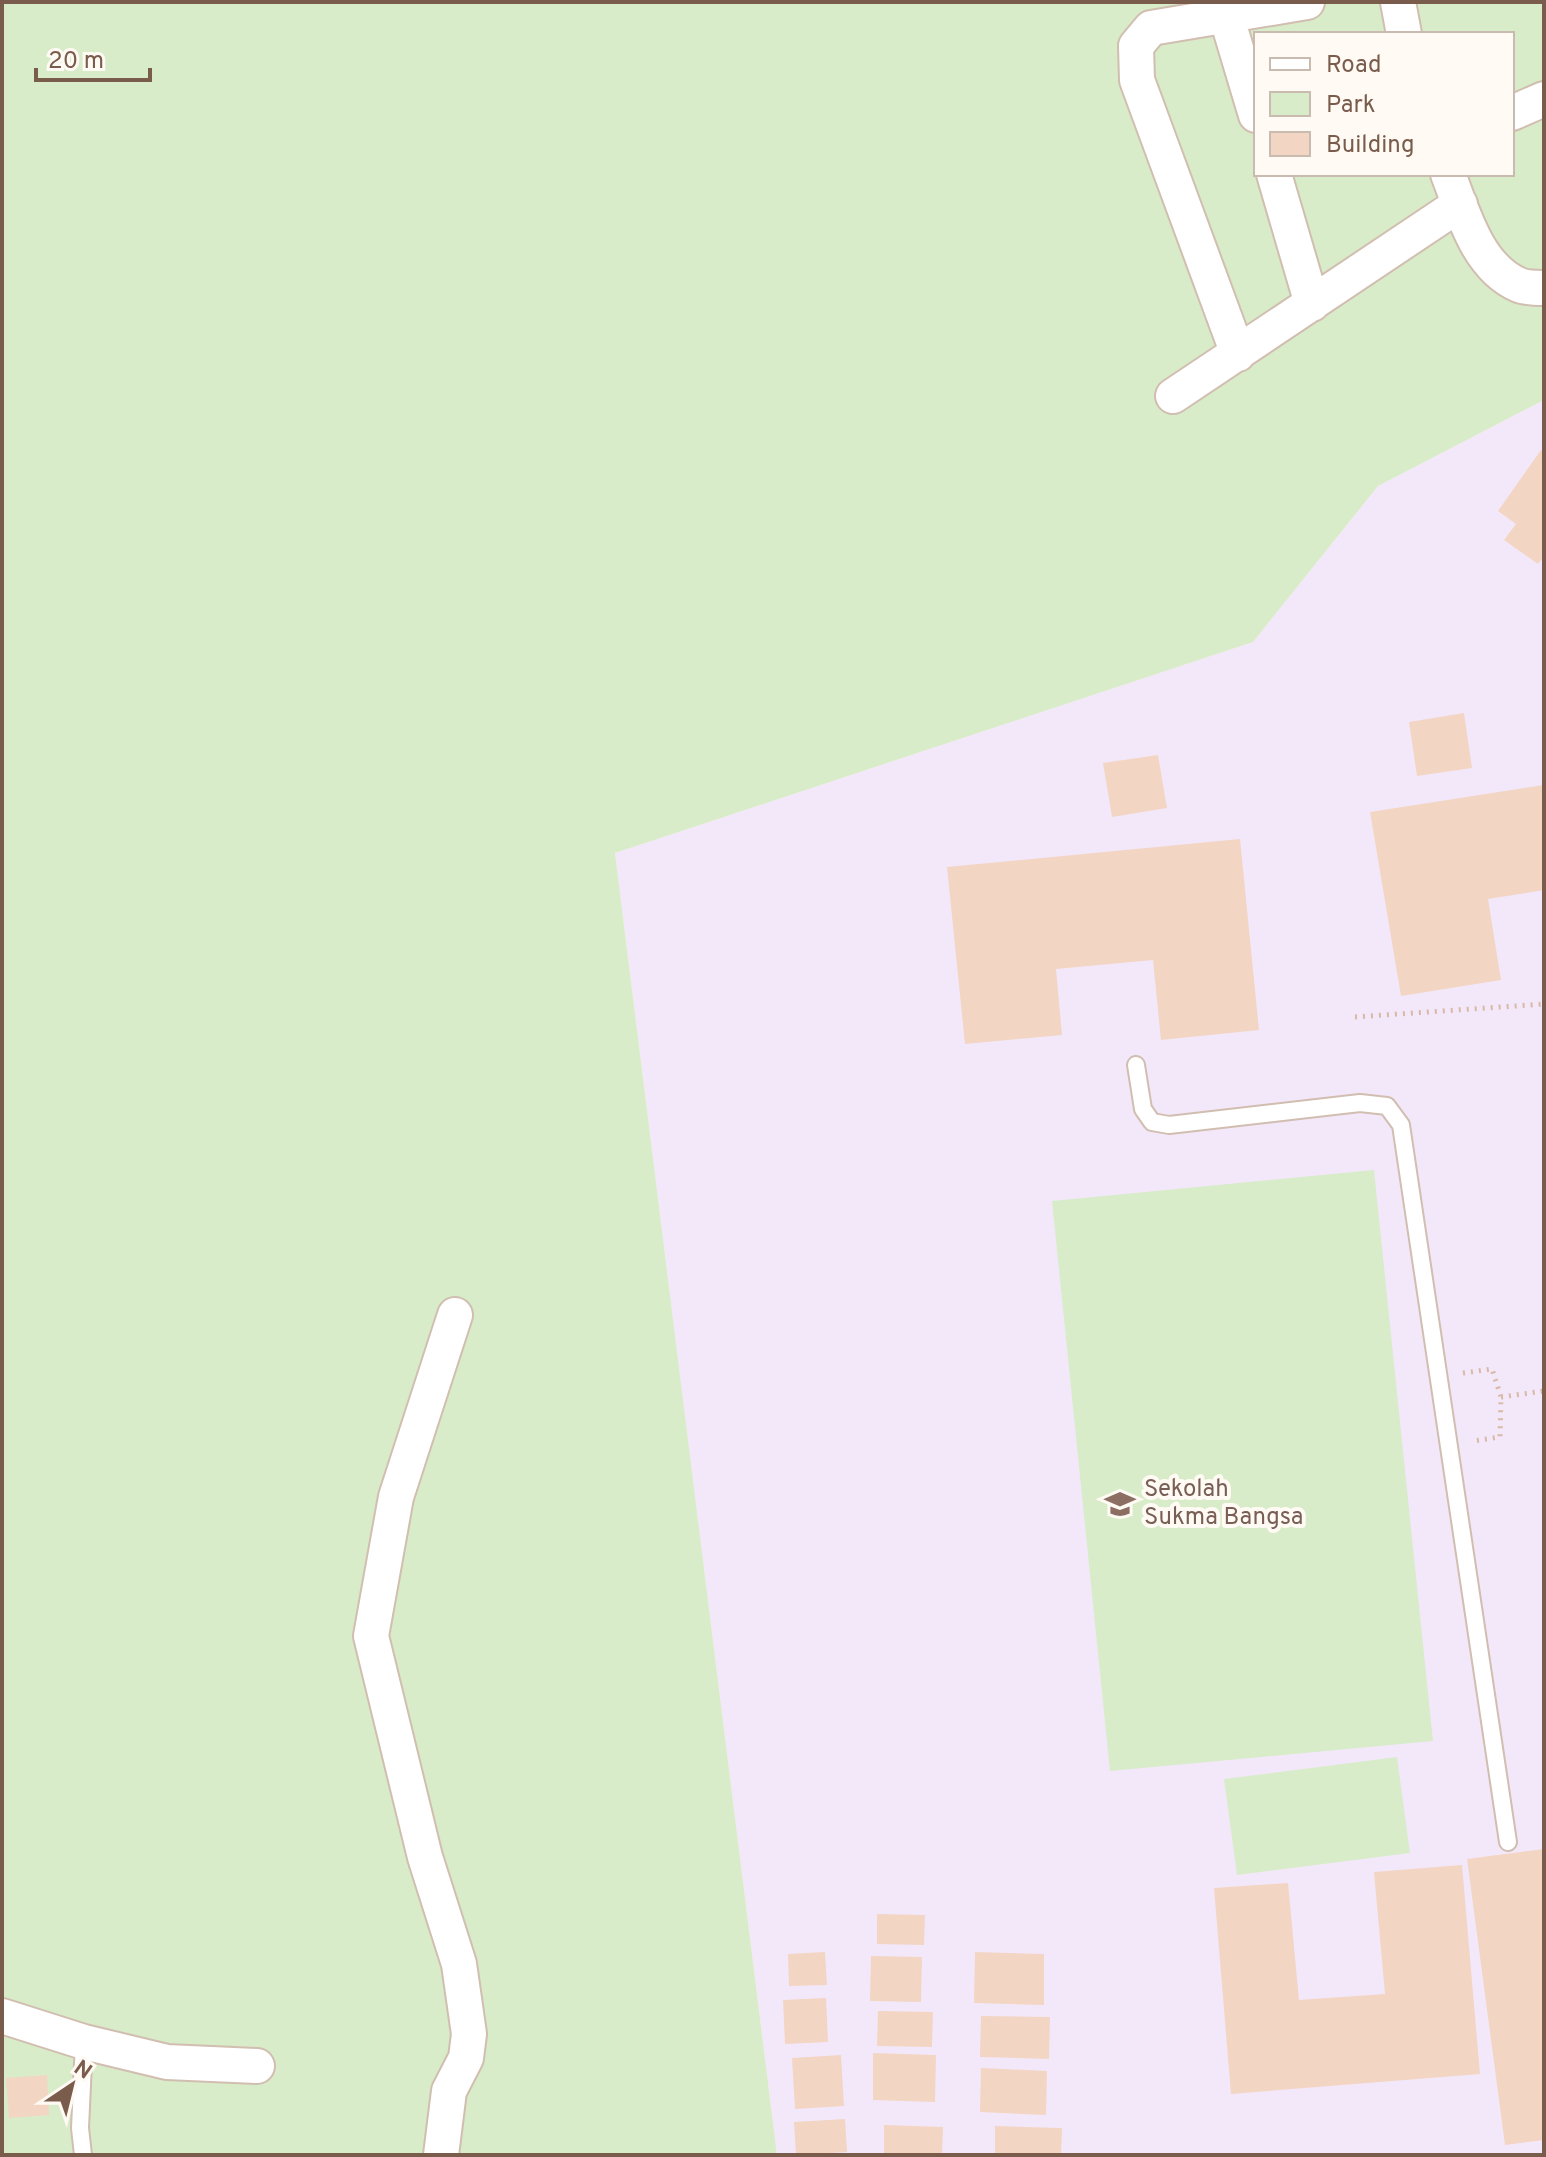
<svg xmlns="http://www.w3.org/2000/svg" width="1546" height="2157" font-family="Overpass,sans-serif">
	<rect width="100%" height="100%" fill="#fdf6ec"/>
	<!-- education -->
	<path fill="#f3e8fa" d="M1544,400V2155H777L615,853L1253,642L1378,486Z"/>
	<!-- green -->
	<path fill="#d8ecc9" fill-rule="evenodd" d="M2,2H1544V400L1378,486L1253,642L615,853L777,2155H2ZM1256,34H1512V174H1256Z
		M1374,1170L1433,1741L1110,1771L1052,1201Z
		M1397,1757L1410,1853L1237,1875L1224,1779Z"/>
	<!-- building -->
	<path fill="#f3d5c3" d="M1541,450L1544,452V556L1538,564L1504,540L1516,524L1498,511Z
		M1464,713L1472,768L1417,776L1409,722Z
		M1158,755L1167,808L1112,817L1103,763Z
		M1544,785V890L1488,899L1501,980L1401,996L1370,812Z
		M1240,839L1259,1030L1161,1040L1153,960L1056,969L1062,1035L965,1044L947,867Z
		M1544,1849V2140L1505,2145L1467,1859Z
		M1462,1865L1480,2074L1231,2094L1214,1888L1288,1883L1299,2000L1385,1994L1374,1872Z
		M877,1914L925,1915L924,1945L877,1944Z
		M825,1952L827,1985L789,1986L788,1954Z
		M975,1952L1044,1954V2005L974,2003Z
		M871,1956L922,1957L921,2002L870,2001Z
		M826,1998L828,2042L785,2044L783,2000Z
		M878,2011L933,2012L932,2047L877,2046Z
		M981,2016L1050,2017L1049,2059L980,2057Z
		M873,2053L936,2055L935,2102L873,2100Z
		M841,2055L844,2106L795,2109L792,2058Z
		M981,2068L1047,2071L1046,2115L980,2112Z
		M47,2075L49,2115L9,2118L6,2078Z
		M845,2119L847,2152L796,2155L794,2122Z
		M884,2125L943,2127L942,2155H884Z
		M995,2126L1062,2128L1061,2155H995Z"/>
	<g fill="none" stroke-linecap="round" stroke-linejoin="round">
		<!-- service casing -->
		<g stroke="#d1beb0" stroke-width="20">
			<path id="service" d="M1136,1065L1143,1109L1152,1122L1169,1125L1360,1103L1387,1106L1401,1125L1508,1842
				M83,2155L80,2128L84,2042"/>
		</g>
		<!-- minor casing -->
		<g stroke="#d1beb0" stroke-width="38">
			<path id="minor" d="M1398,2L1404,34
				M1226,15L1256,115
				M1512,113L1544,99
				M1274,174L1312,304
				M1448,174C1463,212 1477,267 1519,285C1526,288 1536,288 1544,288
				M1238,354L1137,80L1136,46L1151,28L1307,2
				M1173,396L1460,204
				M2,2016L84,2042L167,2062L257,2066
				M441,2155L449,2091L466,2058L469,2034L459,1964L425,1857L371,1636L396,1497L455,1315"/>
		</g>
		<!-- path -->
		<path stroke="#d9b8a5" stroke-width="5" stroke-dasharray="2 6" stroke-linecap="butt" d="M1355,1017L1544,1004
			M1463,1373L1492,1369L1501,1397L1500,1437L1473,1441
			M1501,1397L1544,1391"/>
		<!-- service -->
		<use href="#service" stroke="#fff" stroke-width="16"/>
		<!-- minor -->
		<use href="#minor" stroke="#fff" stroke-width="34"/>
	</g>
	<!-- icons -->
	<defs>
		<g id="school-bare" transform="scale(2.4)"><path d="M0-5L7-2L0 1L-7-2ZM-4 1L0 2.5L4 1V4Q0 6-4 4Z" fill="#8d6e63" stroke="#fffaf3" stroke-width="2.5" paint-order="stroke"/></g>
	</defs>
	<g fill-rule="evenodd">
		<use href="#school-bare" x="1120" y="1504"/>
	</g>
	<g text-anchor="middle" dominant-baseline="central" stroke-width="8" stroke-linejoin="round" paint-order="stroke">
		<!-- education labels -->
		<g font-size="24" fill="#785e54" stroke="#fffaf3" text-anchor="start">
			<text x="1144" y="1490">Sekolah<tspan x="1144" dy="28">Sukma Bangsa</tspan></text>
		</g>
	</g>
	<!-- border -->
	<rect width="1546" height="2157" fill="none" stroke="#7a5c4d" stroke-width="8"/>
	<!-- legend -->
	<rect x="1254" y="32" width="260" height="144" fill="#fffaf3" stroke="#cabbb1" stroke-width="2"/>
	<rect x="1270" y="58" width="40" height="12" fill="#ffffff" stroke="#cabbb1" stroke-width="2"/>
	<text x="1326" y="72" font-size="24" fill="#7a5c4d">Road</text>
	<rect x="1270" y="92" width="40" height="24" fill="#d8ecc9" stroke="#cabbb1" stroke-width="2"/>
	<text x="1326" y="112" font-size="24" fill="#7a5c4d">Park</text>
	<rect x="1270" y="132" width="40" height="24" fill="#f3d5c3" stroke="#cabbb1" stroke-width="2"/>
	<text x="1326" y="152" font-size="24" fill="#7a5c4d">Building</text>
	<!-- north arrow -->
	<g transform="translate(72 2085) rotate(35)" stroke="#fffaf3" stroke-width="6" paint-order="stroke">
	<path d="M0-6L14 30L0 20L-14 30Z" fill="#7a5c4d"/>
	<text y="-12" font-size="22" font-weight="bold" text-anchor="middle" fill="#7a5c4d">N</text>
	</g>
	<!-- scale -->
	<path d="M36 68v12h114v-12" fill="none" stroke="#7a5c4d" stroke-width="4"/>
	<text x="48" y="68" font-size="24" fill="#7a5c4d" stroke="#fffaf3" stroke-width="6" paint-order="stroke">20 m</text>
</svg>
